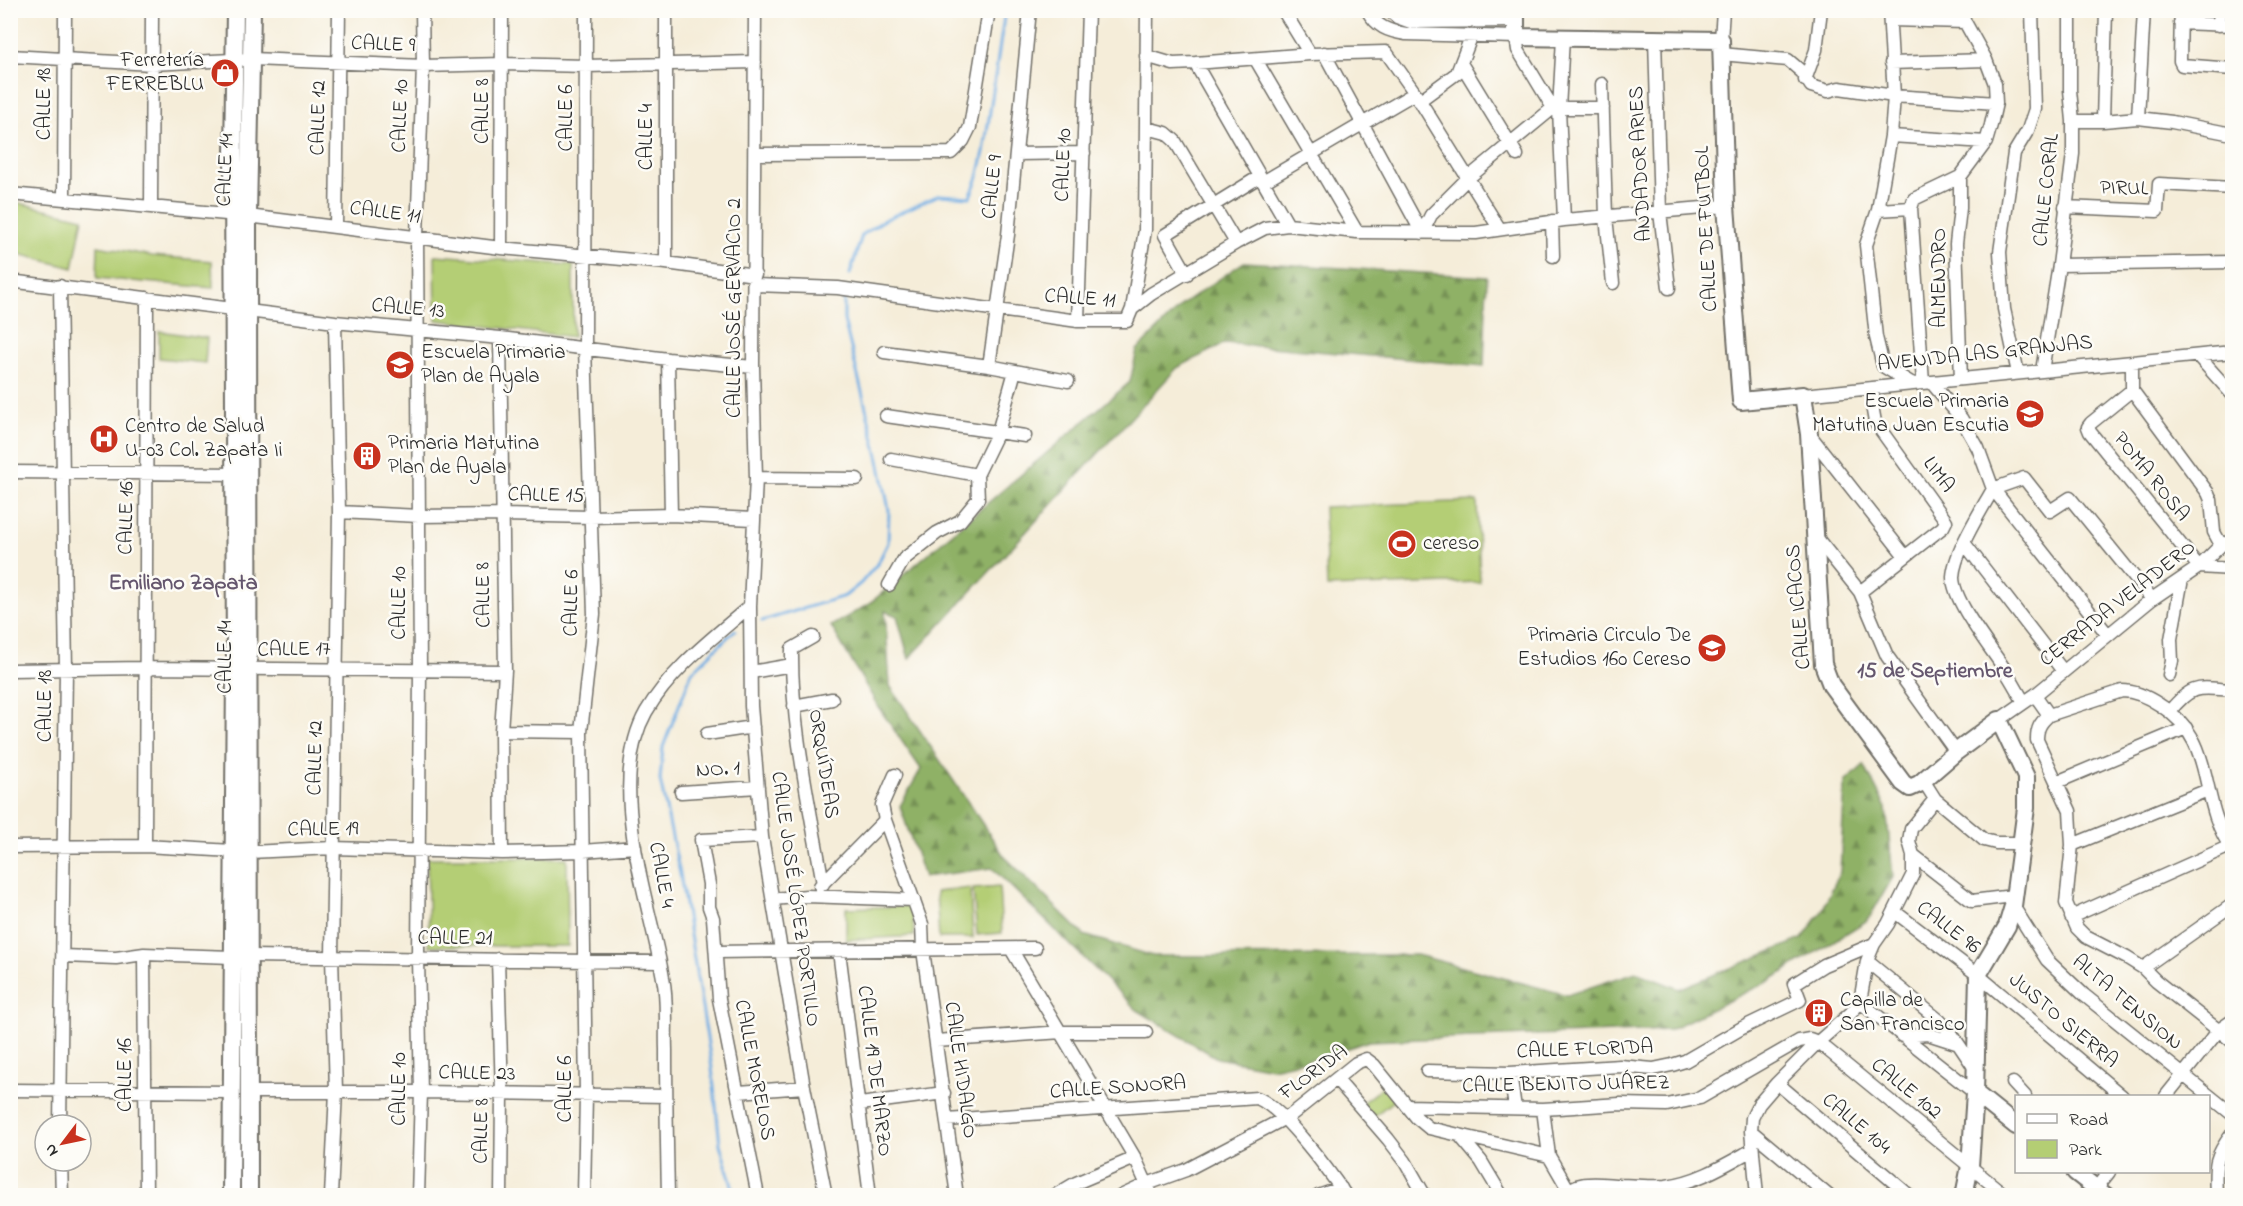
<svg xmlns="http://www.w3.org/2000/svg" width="2243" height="1206" font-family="'Indie Flower',sans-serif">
	<defs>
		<pattern id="forest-firs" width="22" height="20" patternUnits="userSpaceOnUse" patternTransform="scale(1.5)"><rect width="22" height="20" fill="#8fb166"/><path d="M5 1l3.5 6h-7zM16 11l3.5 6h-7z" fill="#759054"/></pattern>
	</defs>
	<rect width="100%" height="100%" fill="#fdfcf7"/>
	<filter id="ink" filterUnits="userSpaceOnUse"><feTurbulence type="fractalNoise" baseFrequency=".0167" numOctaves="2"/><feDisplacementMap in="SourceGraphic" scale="12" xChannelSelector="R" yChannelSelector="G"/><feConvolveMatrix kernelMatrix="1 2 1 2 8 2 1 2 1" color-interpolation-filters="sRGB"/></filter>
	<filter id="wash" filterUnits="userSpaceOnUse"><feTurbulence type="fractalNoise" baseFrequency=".008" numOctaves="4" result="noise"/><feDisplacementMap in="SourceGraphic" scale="24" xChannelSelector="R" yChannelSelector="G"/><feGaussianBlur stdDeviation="1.35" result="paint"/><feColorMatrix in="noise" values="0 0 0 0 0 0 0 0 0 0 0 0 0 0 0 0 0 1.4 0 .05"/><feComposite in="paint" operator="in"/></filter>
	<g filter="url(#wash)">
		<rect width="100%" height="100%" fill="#f5edd9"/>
		<!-- forest -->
		<path fill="url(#forest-firs)" stroke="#5d6e48" stroke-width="1.5" d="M1244,262L1487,277L1484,366L1225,343L1177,368L909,659L897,616L885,611L890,686L1004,856L1084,935L1153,956L1417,955L1567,995L1636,972L1679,989L1802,939L1821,913L1840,872L1845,782L1864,765L1886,808L1893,877L1868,920L1769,981L1669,1030L1369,1041L1321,1057L1272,1068L1217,1058L1137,1010L992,868L924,877L900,806L921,769L879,708L831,626L869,604L1130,382L1137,350L1183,304Z"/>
		<!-- green -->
		<path fill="#b4ce74" stroke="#707c50" stroke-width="1.5" d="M11,201L83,218L73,268L11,252Z
			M98,246L152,256L212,261L213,288L97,278Z
			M435,255L573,265V337L436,320Z
			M159,331L207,338L205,363L159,358Z
			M1477,501L1480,582L1327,587L1324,507Z
			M427,858H567L568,946H429Z
			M999,887L1002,933L977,935L973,889Z
			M970,888L973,938H939L936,892Z
			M912,906L914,936L846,940V908Z
			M1385,1085L1394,1100L1373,1117L1362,1103Z"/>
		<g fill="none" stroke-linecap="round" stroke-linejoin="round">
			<!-- stream -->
			<path stroke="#71ade3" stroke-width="3" d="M850,274L862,235L884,220L939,195L970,197L978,177L984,152L1005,10
				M762,621L845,596L861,583L878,563L888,543L889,510L879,460L844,320V299
				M735,1196L720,1144L712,1068L680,874L660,780L663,747L692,672L735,630"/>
		</g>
	</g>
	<g filter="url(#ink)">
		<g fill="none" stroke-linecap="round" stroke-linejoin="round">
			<!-- minor casing -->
			<g stroke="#726f68" stroke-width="15">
				<path id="minor" d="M755,10L753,367L756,478L750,606L751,706L762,837L804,1087L826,1196
					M1283,10L1310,54
					M1367,10C1377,27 1387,31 1406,34L1516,37L1518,50L1553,108H1603
					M1389,10L1397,17L1411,22L1516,21
					M1889,10L1894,96L1891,136L1878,210L1866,245L1876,337L1883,366L1911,383
					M2181,10L2180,61L2182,65L2232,69
					M1890,20L1965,22
					M2180,23L2232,25
					M2219,25L2220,10
					M1563,38L1559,109L1564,220
					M1655,38L1660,212L1669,288
					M1721,40L1723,10
					M1324,53L1422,233
					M1721,54L1788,60L1802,72L1811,86L1828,91L1839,88L1894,96L1996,103
					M10,56L152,64L252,59L423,66L502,64L586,66L755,62
					M1146,56L1173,64L1195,63L1310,54L1386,52L1415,93L1499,228
					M1256,60L1357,232
					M1195,63L1288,225
					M1891,63L1986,60
					M1462,65L1517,155
					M1805,80L1816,50L1821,10
					M1602,84L1606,217L1613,283
					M1419,101L1457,73L1471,37
					M2138,118L2144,10
					M2073,121H2103L2138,118L2172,122L2232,134
					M2103,121L2106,10
					M1147,128L1166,133L1175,141L1236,243
					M1891,136L1986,142
					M755,154L951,153L963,141L970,127L989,10
					M1016,154L1084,153
					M1960,177V208L1956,244L1961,379
					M1263,182L1415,93
					M10,194L248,216L501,248L666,263L755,275
					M64,198L65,10
					M151,206L152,10
					M2065,207L2157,211L2159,184L2232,188
					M1878,210L1911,208
					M1552,221L1553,256
					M336,226L339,10
					M1422,233L1431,215L1467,179L1553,108
					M501,248L502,10
					M666,263V10
					M2059,265L2232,262
					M1187,274L1165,235L1259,177
					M10,281L335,322L500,338L668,359L753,367
					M755,285L838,288L1078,321H1127L1132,309L1145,230L1147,10
					M60,286L66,670L60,1125
					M1132,309L1151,294L1236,243L1265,228L1288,225L1357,232L1476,233L1564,220L1726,206
					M1078,321L1088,10
					M500,338L505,671L501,731L502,853
					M884,352L989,366L1068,381
					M2198,356L2232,394
					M668,359L671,515
					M2132,362V390L2208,493L2211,500L2214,532L2221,545
					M989,366L1008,235L1030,10
					M2042,371L2059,265L2073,154V121L2070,90V10
					M2018,373L2004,309L2000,252L2014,153L2028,130L2035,109L2032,10
					M1931,382L1961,418L1978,448L1993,489L2108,635
					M1923,383L1911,208L1914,199L1960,177L1986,142L1991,125L1996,103L1995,84L1986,60L1965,22L1961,10
					M2132,390L2091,423L2088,427L2090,432L2199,567L2232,569
					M1803,395L2232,352
					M886,416L1025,436
					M1809,434L1905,556
					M891,459L977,475
					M10,472L240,474
					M756,478L857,479
					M339,512L419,516L504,515L590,517L671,515L753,519
					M1816,537L1860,592L1887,656L1956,752
					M1965,544L2063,671
					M889,585L904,559L937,533L960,521L978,499L977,475L998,432L1015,371
					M1860,592L1943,527L1946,521L1875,422L1873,411V389
					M813,637L792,649C791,726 810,807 823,884
					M10,670L144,668L505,671
					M751,672L792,665
					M2169,675L2172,661L2171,639L2182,579
					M2035,695L2049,715
					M2024,702C2018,692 2012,681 2005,670C1992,649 1953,602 1953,577C1954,553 1981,511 1993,489L2024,478L2050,511L2070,498L2152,599
					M794,706L832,699
					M2170,711C2193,683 2199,688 2232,690
					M1999,720L2035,695L2152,599L2199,567L2221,545L2232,541
					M501,731L581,732
					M707,734L753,727
					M895,775L882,805L885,820L922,924L923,950L957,1196
					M2057,782L2186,728
					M681,792L758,787
					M1935,799L1984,840L1996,843H2020
					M2072,845L2208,790
					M145,846L147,298
					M10,847L145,846L250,852L333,848L502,853L583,851L635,847
					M2232,849C2196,799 2219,742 2160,705C2148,697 2136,691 2122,691L2049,715C2040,723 2037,728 2037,740L2070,811L2072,845L2066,903L2077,928L2086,937L2127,958L2143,968L2156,981L2232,1041
					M1913,855L1972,901L2013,896
					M820,886L885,820
					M773,899L807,896L914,900
					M2013,906L2047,960L2084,995L2232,1114
					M1895,912L1978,975L2122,1096
					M2071,917L2230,846
					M1011,949L1135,1158L1152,1196
					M839,951L870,1196
					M716,952L1035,948
					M144,954L146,1196
					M63,956L116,958L144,954L232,957
					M250,956L659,962
					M498,959L502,1094L501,1196
					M1867,961L1940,1021L1951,1033L1976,1070
					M2143,968L2232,905
					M1860,1002L1975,1093
					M1902,1036L1928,1034L1956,1043
					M936,1041L1062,1032H1146
					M1427,1071L1510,1073L1620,1066L1653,1069L1672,1065L1685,1061L1742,1028L1800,1000L1794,984L1797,982L1824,965L1874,944
					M1510,1073L1515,1108
					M1337,1080L1388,1139L1405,1161L1425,1196
					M1777,1083L1910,1196
					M2013,1083L2025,1096
					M10,1090L231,1092
					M250,1092H421L666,1096
					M739,1092L804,1087
					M2166,1096L2219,1030L2232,1021
					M860,1104L944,1093
					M1407,1106L1543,1109L1620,1104L1667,1105L1700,1098L1799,1041L1810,1039L1818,1042L2006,1196
					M1543,1109L1549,1156L1571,1194
					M947,1120L1257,1098C1282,1107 1330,1172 1346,1196
					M1751,1131L1829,1196
					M1460,1136L1481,1161L1502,1196
					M61,1161L62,1196
					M331,1196L336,1091L332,957L339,512L335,322
					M418,1196L421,1092L418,959L420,669L417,236L423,66L422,10
					M584,1196L586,1095L581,732L594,614L585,348L586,10
					M668,1196C667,1147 666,1099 666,1050C665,1027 668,1001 663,978C650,902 605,785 646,712C671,669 713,638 750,606
					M758,1196L719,999L713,918L709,907V884L701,840L762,837
					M1054,1196L1076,1183L1135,1158
					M1121,1196L1147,1184L1186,1170L1291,1115L1356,1063L1366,1059L1374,1065L1417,1118L1429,1128L1549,1156
					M1318,1196L1341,1188
					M1562,1196C1577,1179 1599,1184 1619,1185C1634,1185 1651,1187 1666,1186C1698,1182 1725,1165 1752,1150
					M1757,1196L1751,1131L1752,1118L1759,1104L1777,1083L1818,1042L1851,1013L1860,1002L1867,961L1874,944L1888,924L1913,874V855L1909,841L1911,829L1935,799L1923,780
					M2090,1196L2109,1172
					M2216,1196C2215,1166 2213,1159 2232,1134"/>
			</g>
			<!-- major casing -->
			<g stroke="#726f68" stroke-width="20">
				<path id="major" d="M1516,10V37L1721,40L1726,206L1741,401L1803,395L1809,434L1823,664L1831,685L1903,783L1910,788L1919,784L1956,752L1999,720L2026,777V808L2013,906L2007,926L1978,975L1975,1093L1970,1166L1964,1196
					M1975,1093L2016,1126
					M2075,1172L2106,1196
					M231,1196L235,670L233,155L235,10
					M249,1196L248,216L252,10"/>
			</g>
			<!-- minor -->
			<use href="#minor" stroke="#fff" stroke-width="12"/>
			<!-- major -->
			<use href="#major" stroke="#fff" stroke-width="16"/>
		</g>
	</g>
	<!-- icons -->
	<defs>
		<g id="shop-disc" transform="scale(1.5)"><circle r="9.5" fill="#c8321e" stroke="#fdfcf7"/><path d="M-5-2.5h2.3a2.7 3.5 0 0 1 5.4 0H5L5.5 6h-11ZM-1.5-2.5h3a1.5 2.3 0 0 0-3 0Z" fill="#fff"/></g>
		<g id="school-disc" transform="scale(1.5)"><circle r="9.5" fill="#c8321e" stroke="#fdfcf7"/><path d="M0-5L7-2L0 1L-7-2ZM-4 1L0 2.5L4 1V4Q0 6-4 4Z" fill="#fff"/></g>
		<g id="hospital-disc" transform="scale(1.5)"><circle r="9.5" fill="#c8321e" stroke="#fdfcf7"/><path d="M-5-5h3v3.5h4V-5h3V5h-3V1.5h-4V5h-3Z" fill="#fff"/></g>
		<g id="building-disc" transform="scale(1.5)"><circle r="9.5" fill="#c8321e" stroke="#fdfcf7"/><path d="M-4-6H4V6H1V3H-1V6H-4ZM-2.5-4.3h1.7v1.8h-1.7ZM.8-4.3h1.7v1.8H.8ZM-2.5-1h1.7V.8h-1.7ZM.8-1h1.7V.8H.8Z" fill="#fff"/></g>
		<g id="stadium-disc" transform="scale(1.5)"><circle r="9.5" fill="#c8321e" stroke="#fdfcf7"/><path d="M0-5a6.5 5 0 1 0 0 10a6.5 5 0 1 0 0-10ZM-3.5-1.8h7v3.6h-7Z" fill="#fff"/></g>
	</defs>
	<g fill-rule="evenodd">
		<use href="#shop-disc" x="225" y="73"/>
		<use href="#school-disc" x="400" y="365"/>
		<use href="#school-disc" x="2030" y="414"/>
		<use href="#hospital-disc" x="104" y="439"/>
		<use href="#building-disc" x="367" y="456"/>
		<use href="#stadium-disc" x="1402" y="544"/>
		<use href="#school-disc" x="1712" y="648"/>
		<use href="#building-disc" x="1819" y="1013"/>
	</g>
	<g text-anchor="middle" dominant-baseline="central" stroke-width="5" stroke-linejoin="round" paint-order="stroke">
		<!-- street labels -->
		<g font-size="21" fill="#2b2b2b" stroke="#fdfcf7">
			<text transform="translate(383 45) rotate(2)">CALLE 9</text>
			<text transform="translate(45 104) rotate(-90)">CALLE 18</text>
			<text transform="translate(483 111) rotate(-90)">CALLE 8</text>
			<text transform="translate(401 116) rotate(-88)">CALLE 10</text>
			<text transform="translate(319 118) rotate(-89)">CALLE 12</text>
			<text transform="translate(567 118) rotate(-90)">CALLE 6</text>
			<text transform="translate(647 137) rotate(-90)">CALLE 4</text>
			<text transform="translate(1641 164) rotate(-93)">ANDADOR ARIES</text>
			<text transform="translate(1064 165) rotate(-88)">CALLE 10</text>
			<text transform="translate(226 170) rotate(-88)">CALLE 14</text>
			<text transform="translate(993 187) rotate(-84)">CALLE 9</text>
			<text transform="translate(2124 189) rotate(1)">PIRUL</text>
			<text transform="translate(2047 190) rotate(-84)">CALLE CORAL</text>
			<text transform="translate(385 213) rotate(7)">CALLE 11</text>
			<text transform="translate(1707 229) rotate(-93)">CALLE DE FUTBOL</text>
			<text transform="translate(1940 278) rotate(-90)">ALMENDRO</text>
			<text transform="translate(1080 299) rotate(4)">CALLE 11</text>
			<text transform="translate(735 308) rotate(-90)">CALLE JOSÉ GERVACIO 2</text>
			<text transform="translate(408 309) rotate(5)">CALLE 13</text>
			<text transform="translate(1985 354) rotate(-6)">AVENIDA LAS GRANJAS</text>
			<text transform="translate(1938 475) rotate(54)">LIMA</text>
			<text transform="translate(2151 477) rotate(51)">POMA ROSA</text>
			<text transform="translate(546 496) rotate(1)">CALLE 15</text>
			<text transform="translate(127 518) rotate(-89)">CALLE 16</text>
			<text transform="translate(484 595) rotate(-91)">CALLE 8</text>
			<text transform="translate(400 603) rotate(-90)">CALLE 10</text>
			<text transform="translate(572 603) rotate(-89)">CALLE 6</text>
			<text transform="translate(2118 604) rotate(-38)">CERRADA VELADERO</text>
			<text transform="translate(1799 607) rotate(-95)">CALLE ICACOS</text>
			<text transform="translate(294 650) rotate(-1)">CALLE 17</text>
			<text transform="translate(226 657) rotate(-90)">CALLE 14</text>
			<text transform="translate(46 706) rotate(-90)">CALLE 18</text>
			<text transform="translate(316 758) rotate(-89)">CALLE 12</text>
			<text transform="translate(823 764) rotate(81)">ORQUÍDEAS</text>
			<text transform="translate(718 770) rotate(-3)">NO. 1</text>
			<text transform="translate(323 830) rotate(-1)">CALLE 19</text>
			<text transform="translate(661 875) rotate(79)">CALLE 4</text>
			<text transform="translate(795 899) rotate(82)">CALLE JOSÉ LÓPEZ PORTILLO</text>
			<text transform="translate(1948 928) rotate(37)">CALLE 96</text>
			<text x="455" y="939">CALLE 21</text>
			<text transform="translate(2127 1003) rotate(40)">ALTA TENSION</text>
			<text transform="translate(2063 1021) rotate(40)">JUSTO SIERRA</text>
			<text transform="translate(1585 1050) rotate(-2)">CALLE FLORIDA</text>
			<text transform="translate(754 1070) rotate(79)">CALLE MORELOS</text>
			<text transform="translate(960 1070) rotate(82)">CALLE HIDALGO</text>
			<text transform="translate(874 1071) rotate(83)">CALLE 19 DE MARZO</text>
			<text transform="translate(1314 1073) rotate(-36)">FLORIDA</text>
			<text transform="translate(477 1074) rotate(1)">CALLE 23</text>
			<text transform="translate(126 1075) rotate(-90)">CALLE 16</text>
			<text transform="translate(1566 1085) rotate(-1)">CALLE BENITO JUÁREZ</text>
			<text transform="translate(1118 1088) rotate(-4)">CALLE SONORA</text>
			<text transform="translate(400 1089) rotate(-90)">CALLE 10</text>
			<text transform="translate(566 1089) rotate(-90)">CALLE 6</text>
			<text transform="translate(1906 1089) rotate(39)">CALLE 102</text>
			<text transform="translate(1856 1124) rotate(40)">CALLE 104</text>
			<text transform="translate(482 1131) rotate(-89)">CALLE 8</text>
		</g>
		<!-- poi labels -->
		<g font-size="21" fill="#2b2b2b" stroke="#fdfcf7" text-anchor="start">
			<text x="204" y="61" text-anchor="end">Ferretería<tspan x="204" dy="24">FERREBLU</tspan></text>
			<text x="421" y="353">Escuela Primaria<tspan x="421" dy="24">Plan de Ayala</tspan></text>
			<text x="2009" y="402" text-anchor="end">Escuela Primaria<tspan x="2009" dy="24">Matutina Juan Escutia</tspan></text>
			<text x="125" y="427">Centro de Salud<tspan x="125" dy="24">U-03 Col. Zapata Ii</tspan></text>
			<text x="388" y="444">Primaria Matutina<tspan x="388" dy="24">Plan de Ayala</tspan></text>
			<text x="1423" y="544">cereso</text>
			<text x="1691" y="636" text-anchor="end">Primaria Circulo De<tspan x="1691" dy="24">Estudios 160 Cereso</tspan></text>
			<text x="1840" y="1001">Capilla de<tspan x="1840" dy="24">San Francisco</tspan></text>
		</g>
		<!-- neighbourhood labels -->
		<g font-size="22" font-weight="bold" fill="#65576e" stroke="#fdfcf7">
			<text x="183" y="584">Emiliano Zapata</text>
			<text x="1935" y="672">15 de Septiembre</text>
		</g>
	</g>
	<!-- margin -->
	<rect width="2243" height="1206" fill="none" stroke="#fdfcf7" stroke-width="36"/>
	<!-- legend -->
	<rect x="2015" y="1095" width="195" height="78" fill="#fdfcf7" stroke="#a9a8a5" stroke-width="1.5"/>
	<rect x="2027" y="1114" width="30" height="9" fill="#ffffff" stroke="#a9a8a5" stroke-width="1.5"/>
	<text x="2069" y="1125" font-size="18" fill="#2b2b2b">Road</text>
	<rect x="2027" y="1140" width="30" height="18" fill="#b4ce74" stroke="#a9a8a5" stroke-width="1.5"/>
	<text x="2069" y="1155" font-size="18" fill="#2b2b2b">Park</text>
	<!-- north arrow -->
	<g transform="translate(63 1143) rotate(238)"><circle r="28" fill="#fdfcf7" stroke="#a9a8a5" stroke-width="1.5"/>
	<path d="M0-4.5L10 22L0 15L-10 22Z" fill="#c8321e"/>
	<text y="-9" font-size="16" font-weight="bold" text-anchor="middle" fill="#2b2b2b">N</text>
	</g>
</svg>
